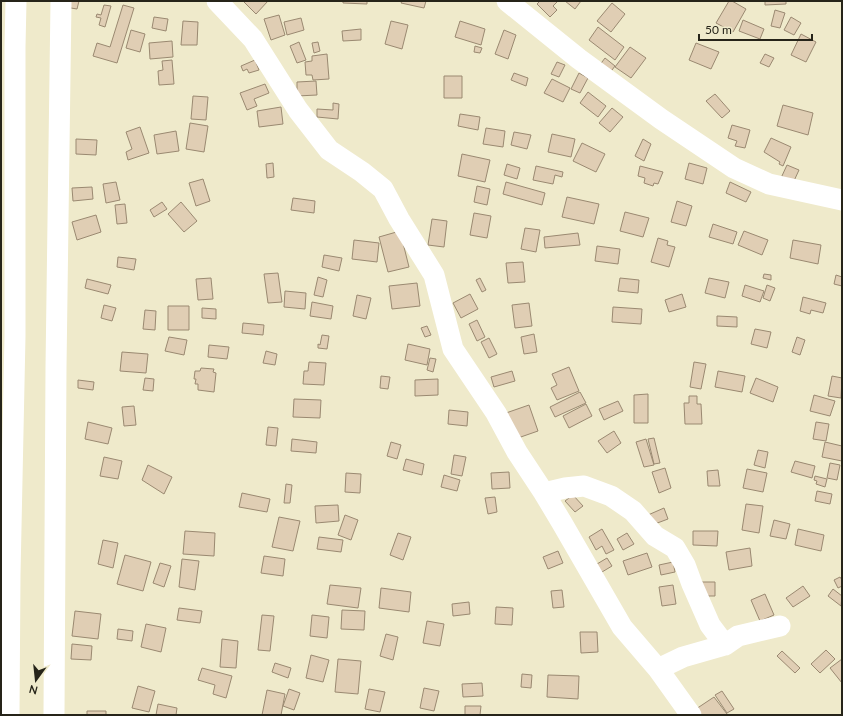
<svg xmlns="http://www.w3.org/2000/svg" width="843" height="716" font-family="Lato,sans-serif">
	<rect width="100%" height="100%" fill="#efeacb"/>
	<!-- building -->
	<path fill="#e0ceb4" stroke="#9a8971" d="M67,1H79L77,9L65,7Z
		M243,1H268L256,14Z
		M343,1H367V4L343,3Z
		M402,1H426L424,8L401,3Z
		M540,1H558L553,6L557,10L550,17L537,4Z
		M565,1H581L575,9Z
		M729,1H732L746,9L733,32L716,23Z
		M765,1H786V4L765,5Z
		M612,3L625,14L611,32L597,21Z
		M104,5L111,6L105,27L99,25L101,18L96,17L97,14L101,15Z
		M123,5L134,8L117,63L93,56L97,43L110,47Z
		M775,10L785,13L780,28L771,26Z
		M279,15L285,35L271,40L264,19Z
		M154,17L168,19L166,31L152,28Z
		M791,17L801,23L794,35L784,30Z
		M301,18L304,30L287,35L284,22Z
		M743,20L764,29L760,39L739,31Z
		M183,21L198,22L197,45H181Z
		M391,21L408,25L402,49L385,44Z
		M460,21L485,29L481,45L455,37Z
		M598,27L624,47L615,60L589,40Z
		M361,29V40L343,41L342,31Z
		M131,30L145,34L140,52L126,48Z
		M504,30L516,35L508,59L495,54Z
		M801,34L816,42L806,62L791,55Z
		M172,41L173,57L150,59L149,43Z
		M299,42L306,60L297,63L290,46Z
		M318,42L320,51L314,53L312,43Z
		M696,43L719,52L711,69L689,60Z
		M475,46L482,48L480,53L474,52Z
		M630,47L646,58L631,78L615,67Z
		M327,54L329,79L313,80L312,75H306L305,62L312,61V56Z
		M765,54L774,58L769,67L760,63Z
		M605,58L615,66L609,74L599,66Z
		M172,60L174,84L159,85L158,71L163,70L162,61Z
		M255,60L259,70L249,73L247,69L243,71L241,66Z
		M557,62L565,65L559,77L551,74Z
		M514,73L528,78L526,86L511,80Z
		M579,73L588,78L580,93L571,89Z
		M444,76H462V98H444Z
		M552,79L570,88L563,102L544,93Z
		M316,81L317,95L297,96V82Z
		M265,84L269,93L254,99L257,106L247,110L240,93Z
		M588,92L606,106L598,117L580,103Z
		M715,94L730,111L722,118L706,101Z
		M193,96L208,97L206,120L191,119Z
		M333,103L339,104L338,119L317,117V109L333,110Z
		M783,105L813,113L808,135L777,126Z
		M281,107L283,124L259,127L257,111Z
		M612,108L623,117L610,132L599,123Z
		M460,114L480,117L478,130L458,126Z
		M190,123L208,126L204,152L186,149Z
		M732,125L750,130L745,148L735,146L737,141L728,138Z
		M140,127L149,153L128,160L126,152L132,149L126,132Z
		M486,128L505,131L503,147L483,144Z
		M176,131L179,151L157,154L154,135Z
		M514,132L531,135L527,149L511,145Z
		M552,134L575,139L571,157L548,152Z
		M771,138L791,147L783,166L779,164L780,162L764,152Z
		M76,139L97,140L96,155L76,154Z
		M643,139L651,144L644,161L635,156Z
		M582,143L605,154L596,172L573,161Z
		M462,154L490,160L485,182L458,176Z
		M273,163L274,177L267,178L266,164Z
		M689,163L707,168L703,184L685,179Z
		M507,164L520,168L517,179L504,175Z
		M787,165L799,170L793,183L781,178Z
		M536,166L563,172L562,177L555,175L553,184L533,180Z
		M640,166L663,172L658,184L654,183L653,186L644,183L645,178L638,176Z
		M203,179L210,201L196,206L189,183Z
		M116,182L120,200L106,203L103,184Z
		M506,182L545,193L542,205L503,194Z
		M730,182L751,192L746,202L726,193Z
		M477,186L490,189L487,205L474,202Z
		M92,187L93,199L73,201L72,188Z
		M567,197L599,204L594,224L562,217Z
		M293,198L315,201L314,213L291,210Z
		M677,201L692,206L686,226L671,222Z
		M162,202L167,209L154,217L150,210Z
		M181,202L197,221L184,232L168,214Z
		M125,204L127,223L117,224L115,205Z
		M625,212L649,218L643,237L620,231Z
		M474,213L491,216L487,238L470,235Z
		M96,215L101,232L77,240L72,222Z
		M432,219L447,221L444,247L428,245Z
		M713,224L737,232L733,244L709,237Z
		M525,228L540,230L536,252L521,249Z
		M400,231L409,267L388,272L379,237Z
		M744,231L768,240L762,255L738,245Z
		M578,233L580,245L545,248L544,237Z
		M658,238L668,241L667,245L675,247L669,267L651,262Z
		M354,240L379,243L377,262L352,259Z
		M793,240L821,245L818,264L790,258Z
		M597,246L620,249L618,264L595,261Z
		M324,255L342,258L339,271L322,267Z
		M118,257L136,259L134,270L117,267Z
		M523,262L525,282L508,283L506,263Z
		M278,273L282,302L268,303L264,274Z
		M764,274L771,275V280L763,278Z
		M836,275L842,277V286L834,284Z
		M318,277L327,280L323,297L314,295Z
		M211,278L213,299L198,300L196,279Z
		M480,278L486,290L482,292L476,280Z
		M620,278L639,280L638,293L618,291Z
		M709,278L729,282L725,298L705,293Z
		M87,279L111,285L108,294L85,288Z
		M417,283L420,306L392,309L389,286Z
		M745,285L764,291L760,302L742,296Z
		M767,285L775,288L770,301L763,298Z
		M285,291L306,293L305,309L284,307Z
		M470,294L478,309L461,318L453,303Z
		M682,294L686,307L669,312L665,300Z
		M357,295L371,298L366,319L353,316Z
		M803,297L826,303L823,313L811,310L810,314L800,311Z
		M312,302L333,306L331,319L310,316Z
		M529,303L532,326L515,328L512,305Z
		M104,305L116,308L112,321L101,318Z
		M168,306H189V330H168Z
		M613,307L642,309L641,324L612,322Z
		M202,308L216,309V319L202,318Z
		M145,310L156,311L155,330L143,329Z
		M717,316L737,317V327L717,326Z
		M477,320L485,337L477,341L469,324Z
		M243,323L264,325L263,335L242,333Z
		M427,326L431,335L425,337L421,328Z
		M755,329L771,332L767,348L751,344Z
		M534,334L537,352L524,354L521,337Z
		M322,335L329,336L327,349L318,348V344L320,345Z
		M169,337L187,340L184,355L165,351Z
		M797,337L805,340L800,355L792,352Z
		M489,338L497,354L489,358L481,342Z
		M408,344L430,349L427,365L405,360Z
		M209,345L229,347L227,359L208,357Z
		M266,351L277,354L275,365L263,363Z
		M122,352L148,354L146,373L120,371Z
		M430,358L436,359L433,372L427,370Z
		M309,362L326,363L324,385L303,384L304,371H308Z
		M694,362L706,364L701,389L690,387Z
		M569,367L579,391L557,400L551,388L557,385L552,374Z
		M201,368L214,369L213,372L216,373L214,392L198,390V384H195L196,379H194L195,371H200Z
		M512,371L515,381L494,387L491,377Z
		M718,371L745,376L742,392L715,387Z
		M381,376L390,377L388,389L380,388Z
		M832,376L842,378L841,398L828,396Z
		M145,378L154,379L153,391L143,390Z
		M756,378L778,387L773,402L750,393Z
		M438,379V395L415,396V380Z
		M78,380L94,382L93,390L78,388Z
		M580,392L586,403L555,417L550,407Z
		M648,394V423H634V395Z
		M814,395L835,401L830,416L810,411Z
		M689,396H697V404H701L702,424H685L684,403H689Z
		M294,399L321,400L320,418L293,417Z
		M618,401L623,411L604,420L599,409Z
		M586,404L592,416L569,428L563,416Z
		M529,405L538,431L515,439L506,413Z
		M134,406L136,425L124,426L122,407Z
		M449,410L468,412L467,426L448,424Z
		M88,422L112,428L108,444L85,439Z
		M816,422L829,424L826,441L813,439Z
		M268,427L278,428L276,446L266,445Z
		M614,431L621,443L607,453L598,441Z
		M654,438L660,463L654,464L648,439Z
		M292,439L317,442L316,453L291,451Z
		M646,439L654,465L644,467L636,442Z
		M391,442L401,445L397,459L387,456Z
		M825,442L842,446V461L822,457Z
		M758,450L768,452L765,468L754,465Z
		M454,455L466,457L462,476L451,474Z
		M104,457L122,461L118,479L100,476Z
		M406,459L424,464L422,475L403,470Z
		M795,461L815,466L812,478L791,472Z
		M830,463L840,465L837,480L827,478Z
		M148,465L172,477L164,494L142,480Z
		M665,468L671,488L659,493L652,472Z
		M747,469L767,473L763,492L743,488Z
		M718,470L720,486H708L707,471Z
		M509,472L510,488L492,489L491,473Z
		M346,473L361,474L360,493L345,492Z
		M444,475L460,480L457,491L441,487Z
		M815,476L827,479L825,487L816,484L817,481L814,480Z
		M286,484L292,485L290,503H284Z
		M817,491L832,494L830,504L815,501Z
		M242,493L270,499L267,512L239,507Z
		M573,495L583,506L575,512L565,501Z
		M495,497L497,512L488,514L485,498Z
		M746,504L763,506L759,533L742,530Z
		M338,505L339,521L316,523L315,506Z
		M664,508L668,519L652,525L648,515Z
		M345,515L358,520L351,540L338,535Z
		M279,517L300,521L293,551L272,547Z
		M774,520L790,524L786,539L770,536Z
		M602,529L614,550L606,554L602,546L596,550L589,537Z
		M798,529L824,535L821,551L795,545Z
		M185,531L215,533L214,556L183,554Z
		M693,531H718L717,546L693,545Z
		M398,533L411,537L403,560L390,555Z
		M627,533L634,544L623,550L617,539Z
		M319,537L343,540L341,552L317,549Z
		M103,540L118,543L113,568L98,564Z
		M750,548L752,566L729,570L726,552Z
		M558,551L563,563L548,569L543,557Z
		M647,553L652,567L628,575L623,561Z
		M125,555L151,562L143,591L117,584Z
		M264,556L285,559L283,576L261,573Z
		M607,558L612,566L597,575L592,567Z
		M182,559L199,561L195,590L179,587Z
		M673,562L675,572L661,575L659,565Z
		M160,563L171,566L164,587L153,583Z
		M840,577L842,580V586L838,588L834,580Z
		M701,582H715V596H701Z
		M330,585L361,588L358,608L327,604Z
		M673,585L676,604L662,606L659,587Z
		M803,586L810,596L793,607L786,598Z
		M381,588L411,592L409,612L379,608Z
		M833,589L842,596L841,606L828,596Z
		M562,590L564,607L553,608L551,591Z
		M765,594L774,615L760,621L751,600Z
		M469,602L470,614L453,616L452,604Z
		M496,607L513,608L512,625L495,624Z
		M179,608L202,611L200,623L177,620Z
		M342,610L365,611L364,630L341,629Z
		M75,611L101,614L98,639L72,636Z
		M262,615L274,616L270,651L258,650Z
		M312,615L329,617L327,638L310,636Z
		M427,621L444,624L440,646L423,643Z
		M146,624L166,628L161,652L141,647Z
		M118,629L133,631L132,641L117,639Z
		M580,632H597L598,652L581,653Z
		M386,634L398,637L393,660L380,656Z
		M222,639L238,641L236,668L220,667Z
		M72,644L92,646L91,660L71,659Z
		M826,650L835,659L820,673L811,664Z
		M782,651L800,668L795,673L777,656Z
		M311,655L329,660L323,682L306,678Z
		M338,659L361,661L358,694L335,692Z
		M842,659V683L830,668Z
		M275,663L291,668L288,678L272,672Z
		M202,668L232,676L226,698L213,694L215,685L198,680Z
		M522,674L532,675L531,688L521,687Z
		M548,675L579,676L578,699L547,697Z
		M482,683L483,696L463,697L462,684Z
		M138,686L155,691L149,712L132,708Z
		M424,688L439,691L434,711L420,708Z
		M289,689L300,693L294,710L283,706Z
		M369,689L385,692L380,712L365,709Z
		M267,690L285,694L281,715H262Z
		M722,691L734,709L727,713L715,695Z
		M714,697L727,714L725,715H696L693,711Z
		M158,704L177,708L176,715H156Z
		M465,706H481L480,715H465Z
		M87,711H106V715H87Z"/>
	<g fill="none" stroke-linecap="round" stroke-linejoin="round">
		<!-- minor -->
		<path stroke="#fff" stroke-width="21" d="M217,1L253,39L298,110L329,150L362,172L383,189L399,219L434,275L453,349L496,413L517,452L544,493L562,523L622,627L658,669L691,715
			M507,1L579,59L661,119L734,168L769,184L842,200
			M544,493L565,488L584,486L611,496L633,511L655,536L675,548L685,565L692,584L710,625L725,645L683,657L658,669
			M725,645L738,636L780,626
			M9,715L10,575L15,336V47L16,1
			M54,715L56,368L61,1"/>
	</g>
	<!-- border -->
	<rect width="843" height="716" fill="none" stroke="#262419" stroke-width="4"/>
	<!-- north arrow -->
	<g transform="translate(36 680) rotate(195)" stroke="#efeacb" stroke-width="3" paint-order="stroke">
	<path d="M0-3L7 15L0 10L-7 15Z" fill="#262419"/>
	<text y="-6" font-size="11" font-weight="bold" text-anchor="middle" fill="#262419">N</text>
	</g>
	<!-- scale -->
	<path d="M699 34v6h113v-6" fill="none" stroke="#262419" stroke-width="2"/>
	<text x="705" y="34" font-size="12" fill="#262419" stroke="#efeacb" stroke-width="3" paint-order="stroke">50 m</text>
</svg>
